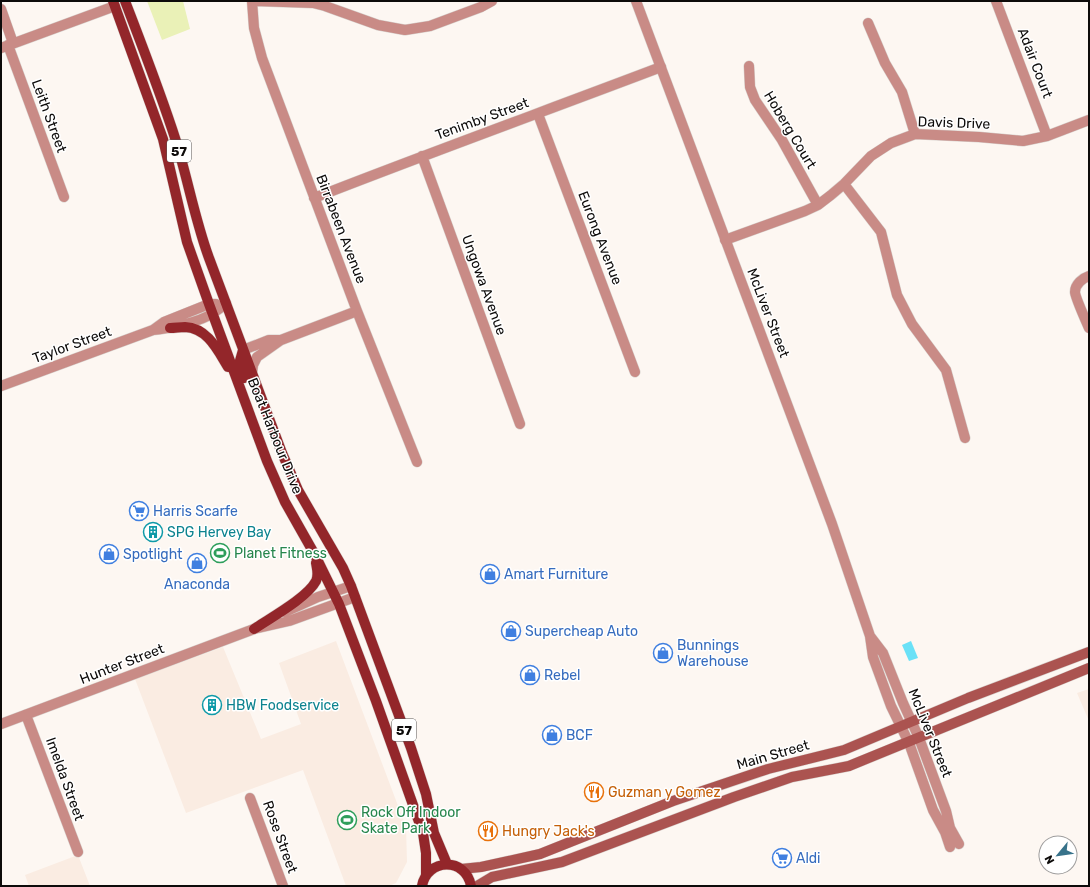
<svg xmlns="http://www.w3.org/2000/svg" width="1090" height="887" font-family="Rubik,sans-serif">
	<rect width="100%" height="100%" fill="#fdf7f2"/>
	<!-- built -->
	<path fill="#faece2" d="M336,641L406,827L407,862L396,883L389,886H346L303,770L186,813L135,679L223,647L261,739L301,724L279,663Z
		M1089,689V721L1077,693Z
		M78,855L90,886H29L25,875Z"/>
	<!-- green -->
	<path fill="#eaf1b7" d="M147,1H183L190,29L162,40Z"/>
	<!-- water -->
	<path fill="#6ae1f7" d="M911,641L918,658L909,661L902,645Z"/>
	<g fill="none" stroke-linecap="round" stroke-linejoin="round">
		<!-- minor casing -->
		<g stroke="#d7d1cd" stroke-width="11">
			<path id="minor" d="M252,1L254,28L262,58L357,311L417,462
				M252,1L313,3L325,6L378,25L405,30L430,26L481,7L492,1
				M996,1L1047,136
				M1,9L13,43
				M868,23L885,63L902,92L915,134
				M8,45L64,197
				M1,48L115,6
				M749,66L750,87L755,100L782,140L818,205
				M538,114L635,372
				M422,156L520,424
				M844,184L881,232L897,295L912,324L946,370L965,438
				M314,198C429,153 545,111 661,67
				M725,240L805,211L818,205L831,195L844,184L871,156L891,143L915,134L979,137L1023,141L1047,136L1089,120
				M1089,276C1083,278 1075,284 1075,292C1075,297 1086,321 1089,328
				M153,330L164,322L209,304H216
				M243,350L269,340H281
				M252,373L253,365L257,357L281,340L357,311
				M1,386L153,330C168,329 200,322 213,313C218,310 222,307 226,303
				M26,715L78,852
				M919,738L946,811L950,828L959,844
				M909,743L933,810L945,832L950,847
				M250,798L283,886"/>
		</g>
		<!-- tertiary casing -->
		<g stroke="#d7d1cd" stroke-width="11">
			<path id="tertiary" d="M636,1L832,524L870,636L873,657L891,706L909,743
				M285,612L318,597L351,586
				M870,636L883,653L903,703L919,738
				M1,724L254,629L289,621L355,597"/>
		</g>
		<!-- secondary casing -->
		<g stroke="#d7d1cd" stroke-width="11">
			<path id="secondary" d="M461,869L481,867L540,854L673,801L768,769L844,750L968,698L1089,652
				M477,886L492,877L562,862L734,797L792,777L849,766L1089,668"/>
		</g>
		<!-- primary casing -->
		<g stroke="#d7d1cd" stroke-width="11">
			<path id="primary" d="M113,1L163,139L187,242L209,304L267,461L285,502L315,555L339,604L376,701L423,833L426,853V874
				M125,1C143,48 161,94 176,141C188,180 195,220 209,258L282,453L298,490L343,568L351,586L411,748L426,794L434,833L447,864
				M170,328C175,328 180,327 185,327C208,328 218,351 228,367
				M243,350L239,364L244,378
				M254,629C270,618 307,598 316,581C319,575 317,569 316,563
				M422,886C427,858 466,857 471,886"/>
		</g>
		<!-- minor -->
		<use href="#minor" stroke="#c98b86" stroke-width="10"/>
		<!-- tertiary -->
		<use href="#tertiary" stroke="#c98b86" stroke-width="10"/>
		<!-- secondary -->
		<use href="#secondary" stroke="#ab5350" stroke-width="10"/>
		<!-- primary -->
		<use href="#primary" stroke="#93262a" stroke-width="10"/>
	</g>
	<!-- icons -->
	<defs>
		<g id="supermarket-ring" transform="scale(1)"><circle r="9.5" fill="#fff" stroke="#3f7fe0" stroke-width="1.5"/><path d="M-6-5.5h2.5l.6 2H6L4.5 2H-2.5L-4.4-4H-6ZM-1.5 3.2a1.3 1.3 0 1 0 .1 0ZM3 3.2a1.3 1.3 0 1 0 .1 0Z" fill="#3f7fe0"/></g>
		<g id="building-ring" transform="scale(1)"><circle r="9.5" fill="#fff" stroke="#0f9aa8" stroke-width="1.5"/><path d="M-4-6H4V6H1V3H-1V6H-4ZM-2.5-4.3h1.7v1.8h-1.7ZM.8-4.3h1.7v1.8H.8ZM-2.5-1h1.7V.8h-1.7ZM.8-1h1.7V.8H.8Z" fill="#0f9aa8"/></g>
		<g id="stadium-ring" transform="scale(1)"><circle r="9.5" fill="#fff" stroke="#2e9e5b" stroke-width="1.5"/><path d="M0-5a6.5 5 0 1 0 0 10a6.5 5 0 1 0 0-10ZM-3.5-1.8h7v3.6h-7Z" fill="#2e9e5b"/></g>
		<g id="shop-ring" transform="scale(1)"><circle r="9.5" fill="#fff" stroke="#3f7fe0" stroke-width="1.5"/><path d="M-5-2.5h2.3a2.7 3.5 0 0 1 5.4 0H5L5.5 6h-11ZM-1.5-2.5h3a1.5 2.3 0 0 0-3 0Z" fill="#3f7fe0"/></g>
		<g id="restaurant-ring" transform="scale(1)"><circle r="9.5" fill="#fff" stroke="#e8710a" stroke-width="1.5"/><path d="M-5-6h1v4h1v-4h1v4h1v-4h1v5L-1.5 .5V6h-2V.5L-5-1ZM5-6V6H3V1.5H1.5Q1.5-4 5-6Z" fill="#e8710a"/></g>
	</defs>
	<g fill-rule="evenodd">
		<use href="#supermarket-ring" x="139" y="511"/>
		<use href="#building-ring" x="153" y="532"/>
		<use href="#stadium-ring" x="220" y="553"/>
		<use href="#shop-ring" x="109" y="554"/>
		<use href="#shop-ring" x="197" y="563"/>
		<use href="#shop-ring" x="490" y="574"/>
		<use href="#shop-ring" x="511" y="631"/>
		<use href="#shop-ring" x="663" y="653"/>
		<use href="#shop-ring" x="530" y="675"/>
		<use href="#building-ring" x="212" y="705"/>
		<use href="#shop-ring" x="552" y="735"/>
		<use href="#restaurant-ring" x="594" y="792"/>
		<use href="#stadium-ring" x="347" y="820"/>
		<use href="#restaurant-ring" x="488" y="831"/>
		<use href="#supermarket-ring" x="782" y="858"/>
	</g>
	<g text-anchor="middle" dominant-baseline="central" stroke-width="3" stroke-linejoin="round" paint-order="stroke">
		<!-- shield labels -->
		<g fill="#fff" stroke="#565454" stroke-width="1">
			<rect x="167" y="140" width="24" height="22" rx="3"/>
			<rect x="392" y="719" width="24" height="22" rx="3"/>
		</g>
		<g font-size="13" font-weight="bold" fill="#0d0b0a">
			<text x="179" y="151">57</text>
			<text x="404" y="730">57</text>
		</g>
		<!-- street labels -->
		<g font-size="14" fill="#0d0b0a" stroke="#fff">
			<text transform="translate(1035 63) rotate(69)">Adair Court</text>
			<text transform="translate(49 116) rotate(70)">Leith Street</text>
			<text transform="translate(482 119) rotate(-20)">Tenimby Street</text>
			<text transform="translate(954 123) rotate(2)">Davis Drive</text>
			<text transform="translate(790 130) rotate(59)">Hoberg Court</text>
			<text transform="translate(341 229) rotate(69)">Birrabeen Avenue</text>
			<text transform="translate(600 238) rotate(69)">Eurong Avenue</text>
			<text transform="translate(484 285) rotate(70)">Ungowa Avenue</text>
			<text transform="translate(768 313) rotate(69)">McLiver Street</text>
			<text transform="translate(72 345) rotate(-20)">Taylor Street</text>
			<text transform="translate(275 436) rotate(68)">Boat Harbour Drive</text>
			<text transform="translate(122 664) rotate(-21)">Hunter Street</text>
			<text transform="translate(930 733) rotate(68)">McLiver Street</text>
			<text transform="translate(773 755) rotate(-16)">Main Street</text>
			<text transform="translate(65 779) rotate(70)">Imelda Street</text>
			<text transform="translate(280 837) rotate(70)">Rose Street</text>
		</g>
		<!-- shop labels -->
		<g font-size="14" fill="#366cbe" stroke="#fff" text-anchor="start">
			<text x="153" y="511">Harris Scarfe</text>
			<text x="123" y="554">Spotlight</text>
			<text x="504" y="574">Amart Furniture</text>
			<text x="197" y="584" text-anchor="middle">Anaconda</text>
			<text x="525" y="631">Supercheap Auto</text>
			<text x="677" y="645">Bunnings<tspan x="677" dy="16">Warehouse</tspan></text>
			<text x="544" y="675">Rebel</text>
			<text x="566" y="735">BCF</text>
			<text x="796" y="858">Aldi</text>
		</g>
		<!-- culture labels -->
		<g font-size="14" fill="#0d838f" stroke="#fff" text-anchor="start">
			<text x="167" y="532">SPG Hervey Bay</text>
			<text x="226" y="705">HBW Foodservice</text>
		</g>
		<!-- leisure labels -->
		<g font-size="14" fill="#27864d" stroke="#fff" text-anchor="start">
			<text x="234" y="553">Planet Fitness</text>
			<text x="361" y="812">Rock Off Indoor<tspan x="361" dy="16">Skate Park</tspan></text>
		</g>
		<!-- food labels -->
		<g font-size="14" fill="#c56008" stroke="#fff" text-anchor="start">
			<text x="608" y="792">Guzman y Gomez</text>
			<text x="502" y="831">Hungry Jack's</text>
		</g>
	</g>
	<!-- border -->
	<rect width="1090" height="887" fill="none" stroke="#0d0b0a" stroke-width="4"/>
	<!-- north arrow -->
	<g transform="translate(1058 855) rotate(241)"><circle r="19" fill="#ffffff" stroke="#9e9d9d"/>
	<path d="M0-3L7 15L0 10L-7 15Z" fill="#37728a"/>
	<text y="-6" font-size="11" font-weight="bold" text-anchor="middle" fill="#0d0b0a">N</text>
	</g>
</svg>
